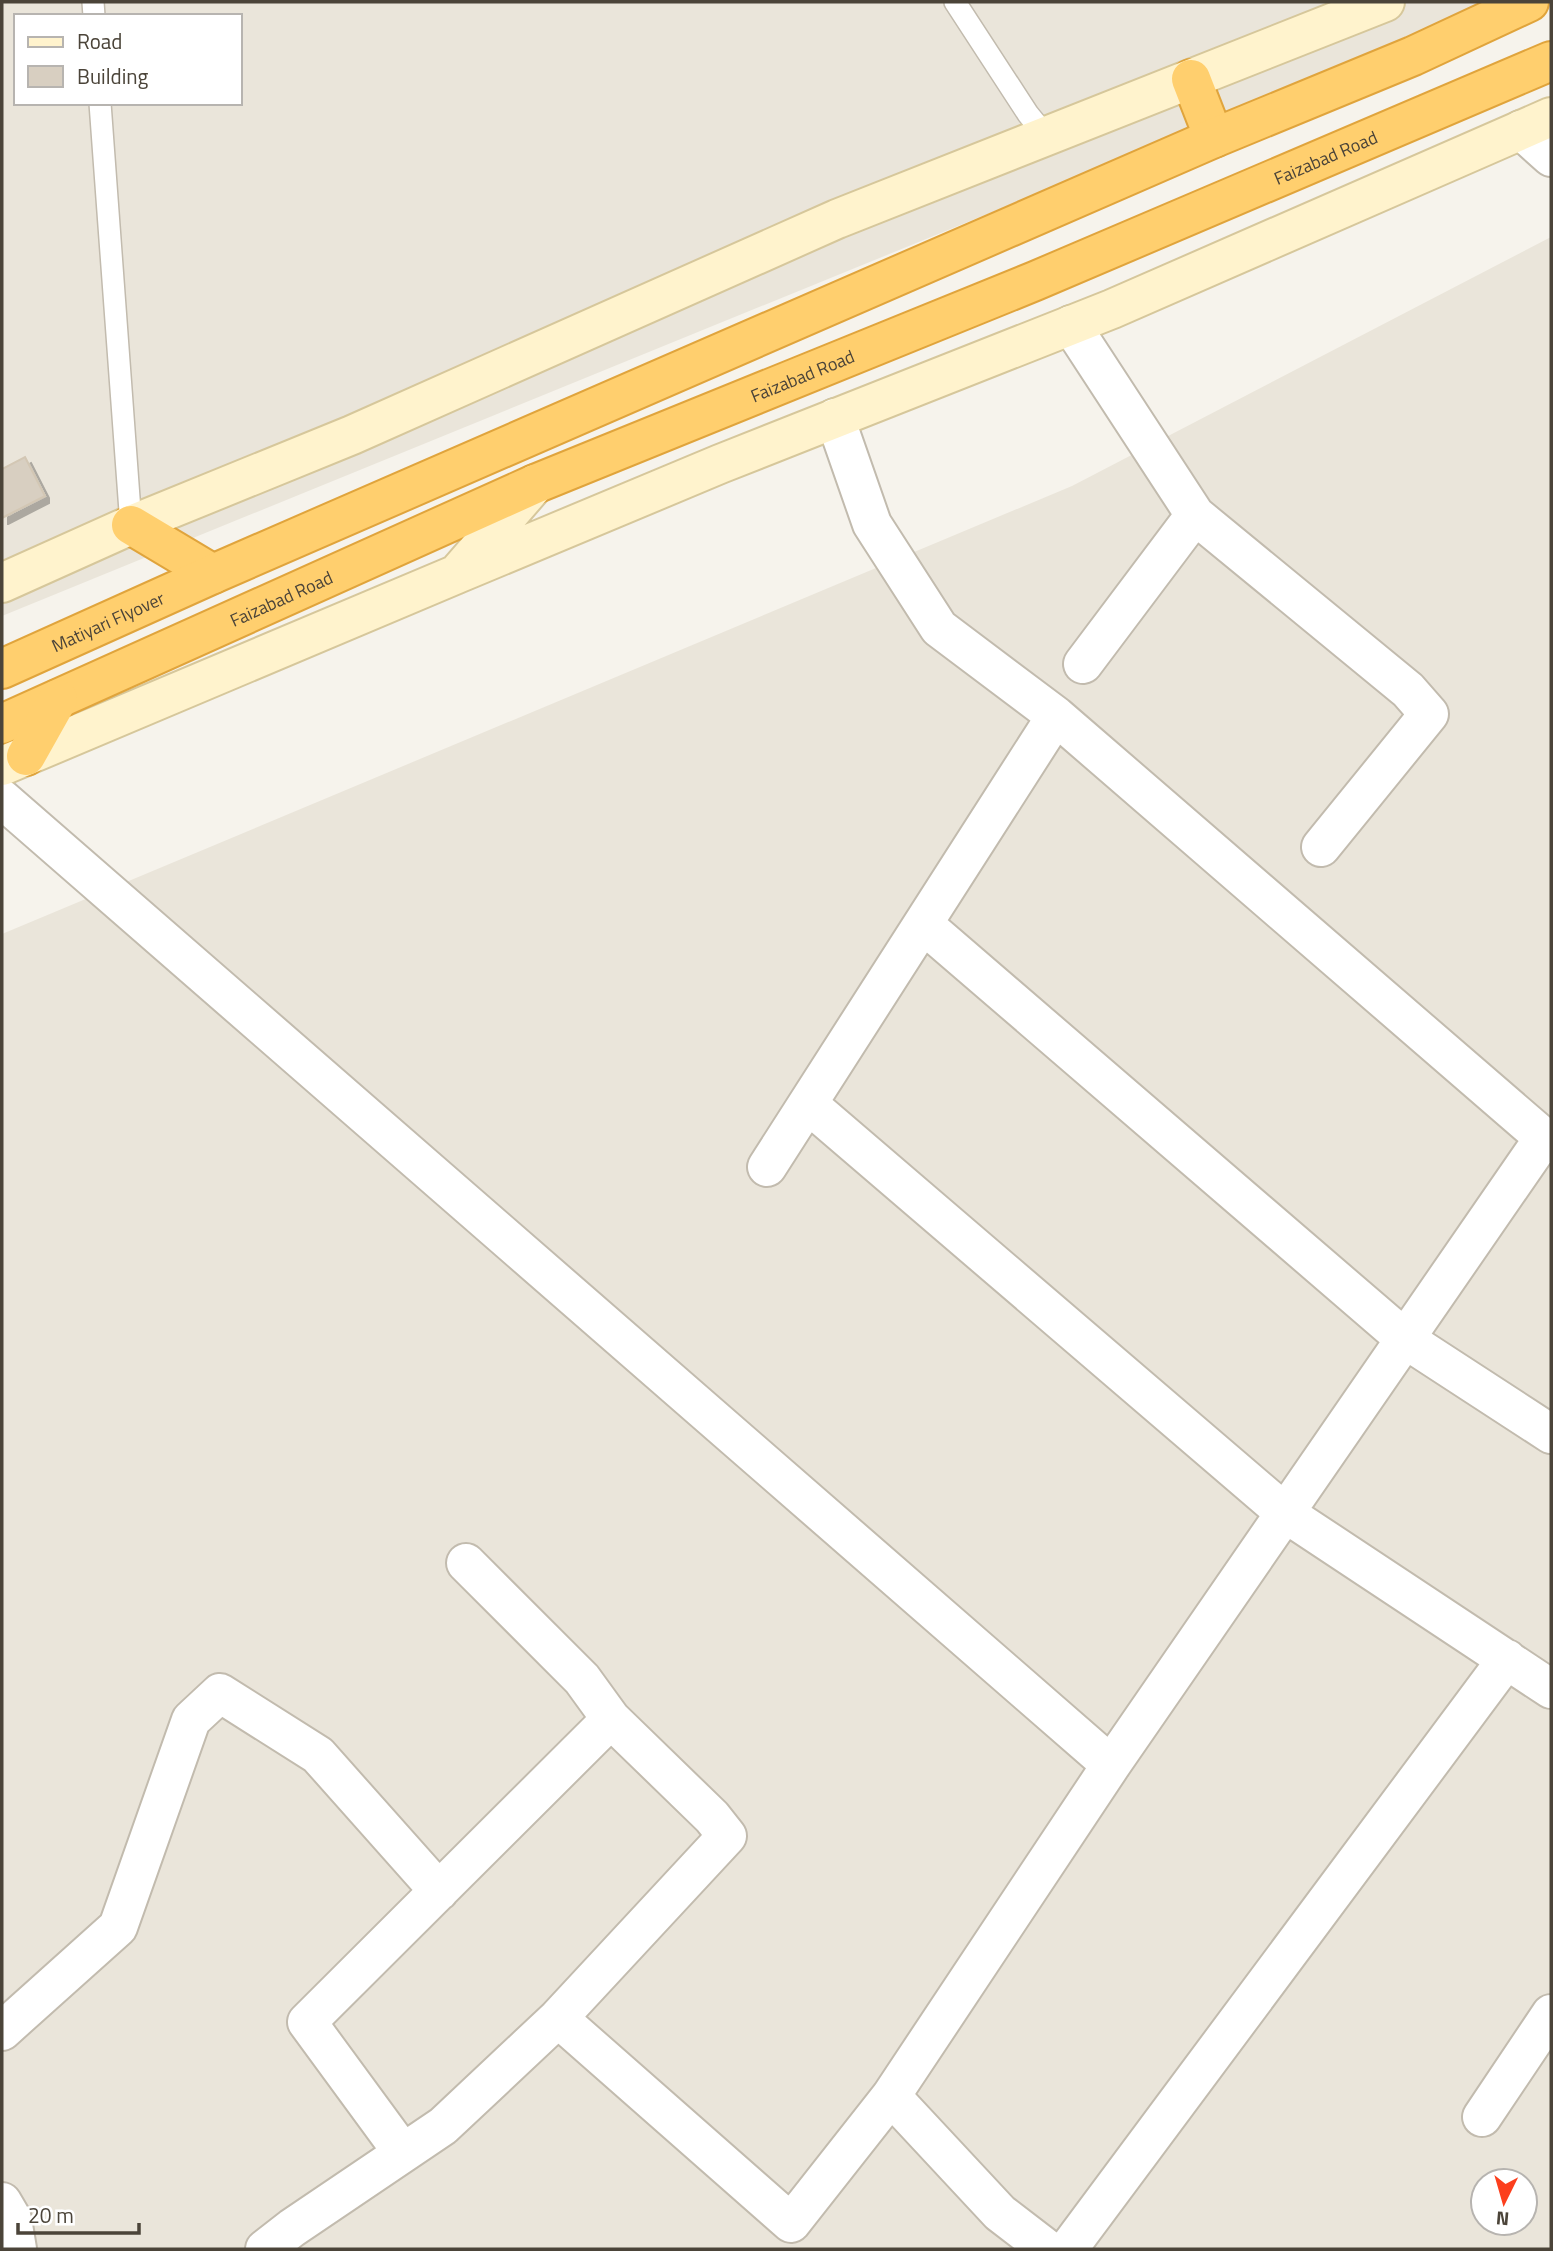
<svg xmlns="http://www.w3.org/2000/svg" width="1553" height="2251" font-family="'Titillium Web',sans-serif">
	<defs>
		<filter id="shadow"><feDropShadow dx="6" dy="6" stdDeviation="0" flood-color="#0004"/></filter>
	</defs>
	<rect width="100%" height="100%" fill="#f6f3ec"/>
	<!-- residential -->
	<path fill="#eae5da" fill-rule="evenodd" d="M2,2H1507L2,616ZM16,16H240V103H16Z
		M1551,237V2249H2V934L1072,486ZM1483,2181H1525V2223H1483Z"/>
	<!-- building -->
	<path fill="#d8cfc1" stroke="#d3c7b4" stroke-width="2" filter="url(#shadow)" d="M25,457L45,496L2,518V469Z"/>
	<g fill="none" stroke-linecap="round" stroke-linejoin="round">
		<!-- lane casing -->
		<g stroke="#c2bbae" stroke-width="24">
			<path id="lane" d="M93,2L94,16
				M955,2L1028,114L1046,136
				M100,103L131,525"/>
		</g>
		<!-- street casing -->
		<g stroke="#c2bbae" stroke-width="42">
			<path id="street" d="M1521,130L1551,157
				M1071,325L1195,515L1408,690L1429,714L1321,847
				M835,418L872,524L939,628L1056,716L1551,1144
				M1083,664L1195,515
				M2,799L1111,1765
				M923,924L1405,1339L1551,1434
				M808,1104L1285,1513L1551,1689
				M767,1167L1056,716
				M466,1563L582,1679L611,1719
				M558,2018L791,2223L891,2096L1111,1765L1543,1139
				M2,2031L118,1927L191,1720L220,1693L318,1755L439,1891
				M891,2096L1000,2213L1047,2249
				M1482,2117L1551,2014
				M2,2202L12,2219L17,2249
				M265,2249L292,2228L443,2126L558,2018L727,1836L712,1817L611,1719L307,2022L403,2153
				M1068,2249L1507,1659"/>
		</g>
		<!-- secondary casing -->
		<g stroke="#d6c79b" stroke-width="42">
			<path id="secondary" d="M457,574L720,464L1112,309L1551,117
				M2,583L131,525L352,435L837,219L1385,2
				M2,766L457,574L535,484"/>
		</g>
		<!-- highway casing -->
		<g stroke="#e0a43c" stroke-width="42">
			<g id="highway">
				<path d="M1191,79L1214,138"/>
				<path d="M131,525L213,574"/>
				<path id="s1" d="M2,669L213,574L1214,138L1413,56L1529,2"/>
				<path id="s2" d="M2,724L535,484L1035,281L1551,61"/>
				<path d="M26,756L58,699"/>
			</g>
		</g>
		<!-- lane -->
		<use href="#lane" stroke="#fff" stroke-width="21"/>
		<!-- street -->
		<use href="#street" stroke="#fff" stroke-width="38"/>
		<!-- secondary -->
		<use href="#secondary" stroke="#fff3cd" stroke-width="38"/>
		<!-- highway -->
		<use href="#highway" stroke="#ffcf6e" stroke-width="38"/>
	</g>
	<g text-anchor="middle" dominant-baseline="central" stroke-width="5" stroke-linejoin="round" paint-order="stroke">
		<!-- street labels -->
		<g font-size="18" fill="#4b4439" stroke="#fff">
			<text stroke="none"><textPath href="#s2" startOffset="1440">Faizabad Road</textPath></text>
			<text stroke="none"><textPath href="#s2" startOffset="873">Faizabad Road</textPath></text>
			<text stroke="none"><textPath href="#s2" startOffset="306">Faizabad Road</textPath></text>
			<text stroke="none"><textPath href="#s1" startOffset="116">Matiyari Flyover</textPath></text>
		</g>
	</g>
	<!-- border -->
	<rect width="1553" height="2251" fill="none" stroke="#4b4439" stroke-width="7"/>
	<!-- legend -->
	<rect x="14" y="14" width="228" height="91" fill="#ffffff" stroke="#b7b4b0" stroke-width="2"/>
	<rect x="28" y="37" width="35" height="10" fill="#fff3cd" stroke="#b7b4b0" stroke-width="2"/>
	<text x="77" y="49" font-size="21" fill="#4b4439">Road</text>
	<rect x="28" y="66" width="35" height="21" fill="#d8cfc1" stroke="#b7b4b0" stroke-width="2"/>
	<text x="77" y="84" font-size="21" fill="#4b4439">Building</text>
	<!-- north arrow -->
	<g transform="translate(1504 2202) rotate(185)"><circle r="33" fill="#ffffff" stroke="#b7b4b0" stroke-width="2"/>
	<path d="M0-5L12 26L0 18L-12 26Z" fill="#fc3f1d"/>
	<text y="-10" font-size="19" font-weight="bold" text-anchor="middle" fill="#4b4439">N</text>
	</g>
	<!-- scale -->
	<path d="M18 2223v10h121v-10" fill="none" stroke="#4b4439" stroke-width="3.5"/>
	<text x="28" y="2223" font-size="21" fill="#4b4439" stroke="#ffffff" stroke-width="5" paint-order="stroke">20 m</text>
</svg>
